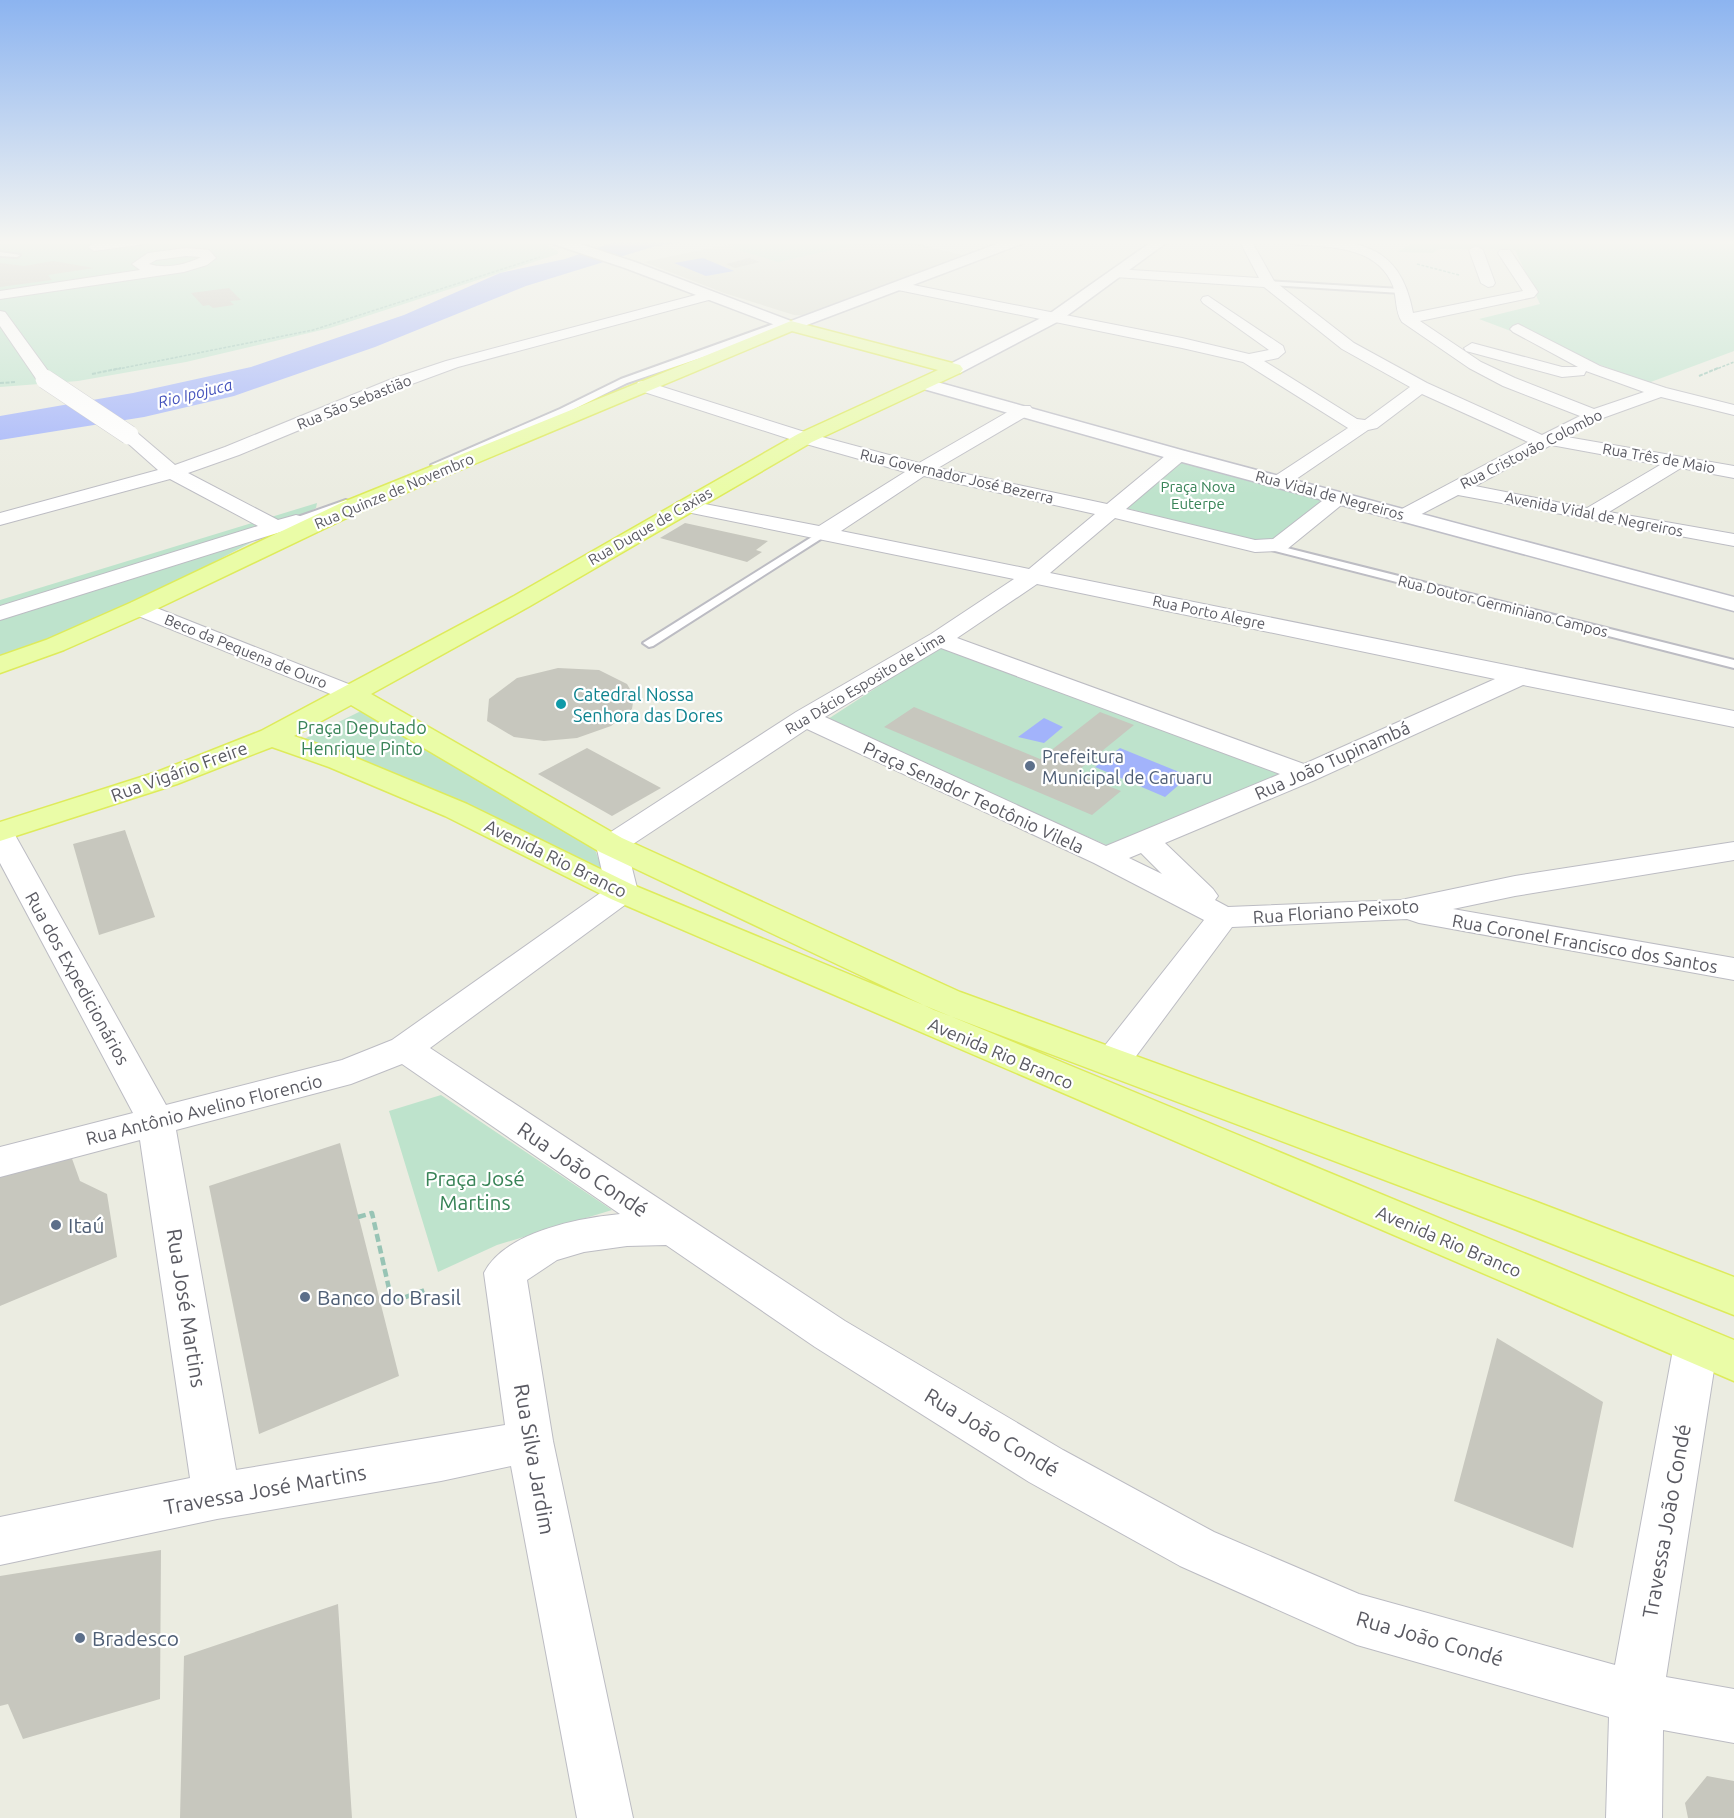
<svg xmlns="http://www.w3.org/2000/svg" width="1734" height="1818" font-family="Ubuntu,sans-serif">
	<rect width="100%" height="100%" fill="#ebece1"/>
	<!-- education -->
	<path fill="#dadcd0" d="M749,240H902L970,257L812,316L794,315L724,293L644,262Z"/>
	<!-- green -->
	<path fill="#bee3cc" d="M0,240H538L558,251V254L330,328L186,362L78,381L0,387Z
		M760,240H837L855,245L778,262L728,247Z
		M1417,240H1734V351L1648,383L1479,319L1540,304L1515,250L1439,249L1433,253L1398,252Z
		M1180,459L1326,498L1271,546L1122,507Z
		M317,503L316,508L137,603L0,659V600Z
		M939,647L1291,773L1111,847L825,721Z
		M363,710L592,841L603,872L300,741Z
		M441,1095L612,1210L497,1245L438,1272L389,1111Z"/>
	<!-- water -->
	<path fill="#a2b3fb" d="M620,240H695L652,247L526,286L375,347L234,396L144,417L0,440V416L133,393L251,367L404,315L500,273L565,259Z
		M703,258L734,271L706,276L674,263Z
		M1044,718L1063,727L1044,743L1018,737Z
		M1120,748L1189,776L1165,797L1095,767Z"/>
	<!-- building -->
	<path fill="#c7c7be" d="M749,258L760,262L735,268L726,264Z
		M53,261L94,268L48,275L52,280L0,287V263L24,266Z
		M229,288L241,300L230,301L234,305L213,308L209,305L203,306L191,293Z
		M685,523L768,541L756,550L762,552L747,562L660,538Z
		M558,668L599,670L627,684L634,696L632,709L611,726L577,738L544,741L514,737L487,721L489,699L517,678Z
		M914,707L1040,759L1100,712L1134,725L1075,773L1121,791L1092,815L884,727Z
		M587,748L661,788L612,816L538,774Z
		M125,830L155,917L99,935L73,844Z
		M340,1143L399,1376L259,1434L209,1186Z
		M70,1153L80,1181L107,1194L117,1257L0,1306V1174Z
		M1497,1338L1603,1402L1573,1548L1454,1501Z
		M161,1550L160,1699L23,1739L8,1704L0,1706V1576Z
		M338,1604L352,1818H180L184,1656Z
		M1707,1776L1734,1781V1818H1688L1685,1803Z"/>
	<g fill="none" stroke-linecap="round" stroke-linejoin="round">
		<!-- lane casing -->
		<g stroke="#bcbcc3" stroke-width="4">
			<path id="lane" d="M0,252L20,255L17,257L0,256Z
				M1265,281L1401,289L1405,291L1401,293L1268,285Z
				M782,321L789,323L715,353L627,383L566,413L440,467L431,465L560,409L621,379Z
				M346,500L351,503L350,505L300,523L284,532L279,529L292,519Z
				M823,530L827,531V535L653,646L649,647L643,643Z
				M1271,544L1734,660V668L1267,549L1265,547Z"/>
		</g>
		<!-- street casing -->
		<g stroke="#bcbcc3" stroke-width="2">
			<path id="street" d="M117,240H151L145,244L94,251L88,247L94,243Z
				M1239,240H1251L1274,281L1354,343L1427,383L1542,435L1580,416L1503,386L1469,368L1402,322C1395,312 1397,298 1393,286C1377,245 1328,247 1291,244L1285,240C1349,240 1399,237 1413,313L1523,291L1498,253L1500,250H1510L1538,292L1534,297L1420,321L1481,362L1515,378L1594,409L1644,392L1586,371L1584,375L1562,377L1466,351L1464,348L1472,343L1562,367H1578L1513,332L1510,329L1513,326L1518,324L1600,366L1666,388L1734,405V415L1661,397L1600,419L1567,437L1734,466V478L1681,468L1609,512L1734,534V546L1458,495L1412,519H1398L1395,515L1398,511L1528,442L1422,394L1377,428L1368,430L1286,486H1272L1269,482L1272,478L1348,428L1243,362L1182,348L898,290L891,286L898,282L1182,338L1249,354L1269,350L1203,303L1201,300L1203,297L1208,296L1283,346L1285,352L1278,358L1264,361L1357,419L1365,420L1410,387L1342,349L1264,287L1115,277L1108,273L1115,269L1259,278ZM1551,445L1660,465L1587,508L1475,486Z
				M1476,246L1483,250L1495,283L1493,286L1488,287L1481,283L1469,250Z
				M186,248L209,250L216,258L207,265L184,272L0,299V291L140,270L132,264L148,253ZM186,256L201,257C186,265 165,269 149,264L156,260Z
				M711,291L718,295L716,298L458,367L401,388L239,455L188,473L278,520L296,515L303,517L306,521L303,525L0,620V606L258,526L170,479L0,525V513L158,470L123,439L120,435L123,431H135L175,465L225,447L389,380L446,361Z
				M0,311L5,312L51,375L53,379L51,383H39L0,326Z
				M644,381L811,434L919,463L1018,406H1030L1033,410L1030,414L938,468L1107,504L1171,451H1185L1187,455L1185,459L1126,509L1255,540L1273,539L1331,494H1345L1348,498L1345,502L1286,550L1278,551L1255,552L1115,518L1050,573L1734,711V727L1523,685L1315,780L1165,843L1213,889L1218,896L1215,900L1228,907L1401,900L1515,876L1734,842V860L1515,896L1453,909L1734,958V980L1419,923L1407,919L1232,927L1125,1071L1112,1075L1099,1071L1094,1062L1099,1053L1204,920L1094,863L807,729L627,848L638,892L633,899L430,1048L845,1321L1063,1450L1214,1532L1359,1594L1615,1665L1674,1344L1681,1331L1696,1325L1711,1331L1718,1344L1666,1677L1734,1689V1743L1663,1730L1662,1818H1606L1609,1717L1357,1645L1180,1566L1029,1482L815,1347L666,1245L627,1246L584,1252L557,1260L527,1280L553,1441L633,1818H577L511,1466L441,1481L217,1519L0,1565V1517L190,1478L140,1140L0,1177V1147L133,1113L0,863V826L10,829L15,835L166,1105L342,1060L392,1040L606,889L596,845L600,839L796,712L931,634L1014,579L677,510L674,506L677,502L684,500L819,526L905,472L799,442L638,390L636,386L638,382ZM924,476L1095,514L1029,569L841,531ZM1037,584L1495,679L1304,764L957,638ZM941,648L1280,774L1106,846L825,717ZM1141,853L1162,874L1129,858ZM402,1064L620,1214C579,1218 504,1232 484,1273L505,1425L236,1470L176,1130L351,1084Z
				M139,601L361,689L365,694L361,699L352,702L343,699L131,613L127,608L131,603Z"/>
		</g>
		<!-- secondary casing -->
		<g stroke="#bebec7" stroke-width="3">
			<path id="secondary" d="M548,240H568L635,262L791,321L1007,240H1026L1024,243L791,331L625,268L550,243Z
				M1154,240H1170L1061,320L960,373H948L945,369L948,365L1049,314Z
				M926,379L1185,451L1734,597V611L1171,459L920,388L917,384L920,380Z"/>
		</g>
		<!-- primary casing -->
		<g stroke="#deeb5b" stroke-width="3">
			<path id="primary" d="M791,321L960,365L963,369L960,373L812,442L530,606L371,694L622,838L960,992L1534,1201L1734,1277V1315L1504,1225L934,1010L600,852L351,705L294,736L349,755L467,804L633,885L1734,1340V1381L611,899L445,816L329,767L272,747L177,784L0,841V822L157,772L261,731L514,596L798,434L938,370L792,331L357,513L148,613L64,650L0,673V656L46,640L130,603L341,503Z"/>
		</g>
		<!-- path-far2 -->
		<path stroke="#98c4b5" stroke-width="1.5" stroke-dasharray="3 1.5" stroke-linecap="butt" d="M896,240L928,247
			M1417,264L1459,275
			M113,370L313,330L540,257
			M1714,370L1734,362"/>
		<!-- path-far1 -->
		<path stroke="#98c4b5" stroke-width="2" stroke-dasharray="4 1.5" stroke-linecap="butt" d="M92,374L121,368
			M1699,376L1718,368
			M0,383L16,382"/>
		<!-- path -->
		<path stroke="#98c4b5" stroke-width="4.5" stroke-dasharray="8 4" stroke-linecap="butt" d="M358,1217L372,1213L392,1302L425,1290"/>
		<!-- lane -->
		<use href="#lane" fill="#fff" fill-rule="evenodd"/>
		<!-- street -->
		<use href="#street" fill="#fff" fill-rule="evenodd"/>
		<!-- secondary -->
		<use href="#secondary" fill="#fff" fill-rule="evenodd"/>
		<!-- primary -->
		<use href="#primary" fill="#eafca7" fill-rule="evenodd"/>
		<!-- street-bridge casing -->
		<g stroke="#bcbcc3" stroke-width="20" stroke-linecap="butt">
			<path id="street-bridge" d="M45,379L129,435"/>
		</g>
		<!-- street-bridge -->
		<use href="#street-bridge" stroke="#fff" stroke-width="19"/>
	</g>
	<!-- sky -->
	<linearGradient id="sky" x2="0" y2="1"><stop stop-color="#8cb4f0"/><stop offset="0.49" stop-color="#f6f6f2"/><stop offset="1" stop-color="#f6f6f2" stop-opacity="0"/></linearGradient>
	<rect width="1734" height="494" fill="url(#sky)"/>
	<!-- markers -->
	<circle fill="#0f9aa8" stroke="#fff" stroke-width="2" cx="561" cy="704" r="6"/>
	<g fill="#5c6f8a" stroke="#fff" stroke-width="2">
		<circle cx="1030" cy="766" r="6"/>
		<circle cx="56" cy="1225" r="6"/>
		<circle cx="305" cy="1297" r="6"/>
		<circle cx="80" cy="1638" r="6"/>
	</g>
	<g text-anchor="middle" dominant-baseline="central" stroke-width="4.5" stroke-linejoin="round" paint-order="stroke">
		<!-- far-street labels -->
		<g font-size="15" fill="#5a5a62" stroke="#fff">
			<text transform="translate(354 402) rotate(-22)">Rua São Sebastião</text>
			<text transform="translate(1531 449) rotate(-27)">Rua Cristovão Colombo</text>
			<text transform="translate(1659 458) rotate(10)">Rua Três de Maio</text>
			<text transform="translate(957 476) rotate(13)">Rua Governador José Bezerra</text>
			<text transform="translate(394 491) rotate(-23)">Rua Quinze de Novembro</text>
			<text transform="translate(1330 495) rotate(15)">Rua Vidal de Negreiros</text>
			<text transform="translate(1594 514) rotate(11)">Avenida Vidal de Negreiros</text>
			<text transform="translate(650 526) rotate(-30)">Rua Duque de Caxias</text>
			<text transform="translate(1503 606) rotate(14)">Rua Doutor Germiniano Campos</text>
			<text transform="translate(1209 612) rotate(12)">Rua Porto Alegre</text>
			<text transform="translate(246 651) rotate(22)">Beco da Pequena de Ouro</text>
			<text transform="translate(865 683) rotate(-31)">Rua Dácio Esposito de Lima</text>
		</g>
		<!-- far-park labels -->
		<g font-size="15" fill="#388357" stroke="#fff">
			<text x="1198" y="486">Praça Nova<tspan x="1198" dy="17">Euterpe</tspan></text>
		</g>
		<!-- far-water labels -->
		<g font-size="16" font-style="italic" fill="#4654bd" stroke="#fff">
			<text transform="translate(195 393) rotate(-14)">Rio Ipojuca</text>
		</g>
		<!-- culture labels -->
		<g font-size="18" fill="#0d838f" stroke="#fff" text-anchor="start">
			<text x="573" y="694">Catedral Nossa<tspan x="573" dy="21">Senhora das Dores</tspan></text>
		</g>
		<!-- park labels -->
		<g font-size="18" fill="#388357" stroke="#fff">
			<text x="362" y="727">Praça Deputado<tspan x="362" dy="21">Henrique Pinto</tspan></text>
		</g>
		<!-- service labels -->
		<g font-size="18" fill="#4e5e75" stroke="#fff" text-anchor="start">
			<text x="1042" y="756">Prefeitura<tspan x="1042" dy="21">Municipal de Caruaru</tspan></text>
		</g>
		<!-- street labels -->
		<g font-size="18" fill="#5a5a62" stroke="#fff">
			<text transform="translate(1332 760) rotate(-24)">Rua João Tupinambá</text>
			<text transform="translate(179 771) rotate(-20)">Rua Vigário Freire</text>
			<text transform="translate(974 797) rotate(25)">Praça Senador Teotônio Vilela</text>
			<text transform="translate(556 858) rotate(26)">Avenida Rio Branco</text>
			<text transform="translate(1336 911) rotate(-4)">Rua Floriano Peixoto</text>
			<text transform="translate(1585 943) rotate(10)">Rua Coronel Francisco dos Santos</text>
			<text transform="translate(78 978) rotate(61)">Rua dos Expedicionários</text>
			<text transform="translate(1001 1053) rotate(23)">Avenida Rio Branco</text>
			<text transform="translate(204 1109) rotate(-14)">Rua Antônio Avelino Florencio</text>
			<text transform="translate(1449 1241) rotate(23)">Avenida Rio Branco</text>
		</g>
		<!-- near-street labels -->
		<g font-size="21" fill="#5a5a62" stroke="#fff">
			<text transform="translate(583 1169) rotate(34)">Rua João Condé</text>
			<text transform="translate(187 1308) rotate(81)">Rua José Martins</text>
			<text transform="translate(992 1432) rotate(31)">Rua João Condé</text>
			<text transform="translate(535 1459) rotate(80)">Rua Silva Jardim</text>
			<text transform="translate(265 1489) rotate(-10)">Travessa José Martins</text>
			<text transform="translate(1666 1521) rotate(-80)">Travessa João Condé</text>
			<text transform="translate(1430 1638) rotate(16)">Rua João Condé</text>
		</g>
		<!-- near-park labels -->
		<g font-size="21" fill="#388357" stroke="#fff">
			<text x="475" y="1178">Praça José<tspan x="475" dy="24">Martins</tspan></text>
		</g>
		<!-- near-service labels -->
		<g font-size="21" fill="#4e5e75" stroke="#fff" text-anchor="start">
			<text x="68" y="1225">Itaú</text>
			<text x="317" y="1297">Banco do Brasil</text>
			<text x="92" y="1638">Bradesco</text>
		</g>
	</g>
</svg>
